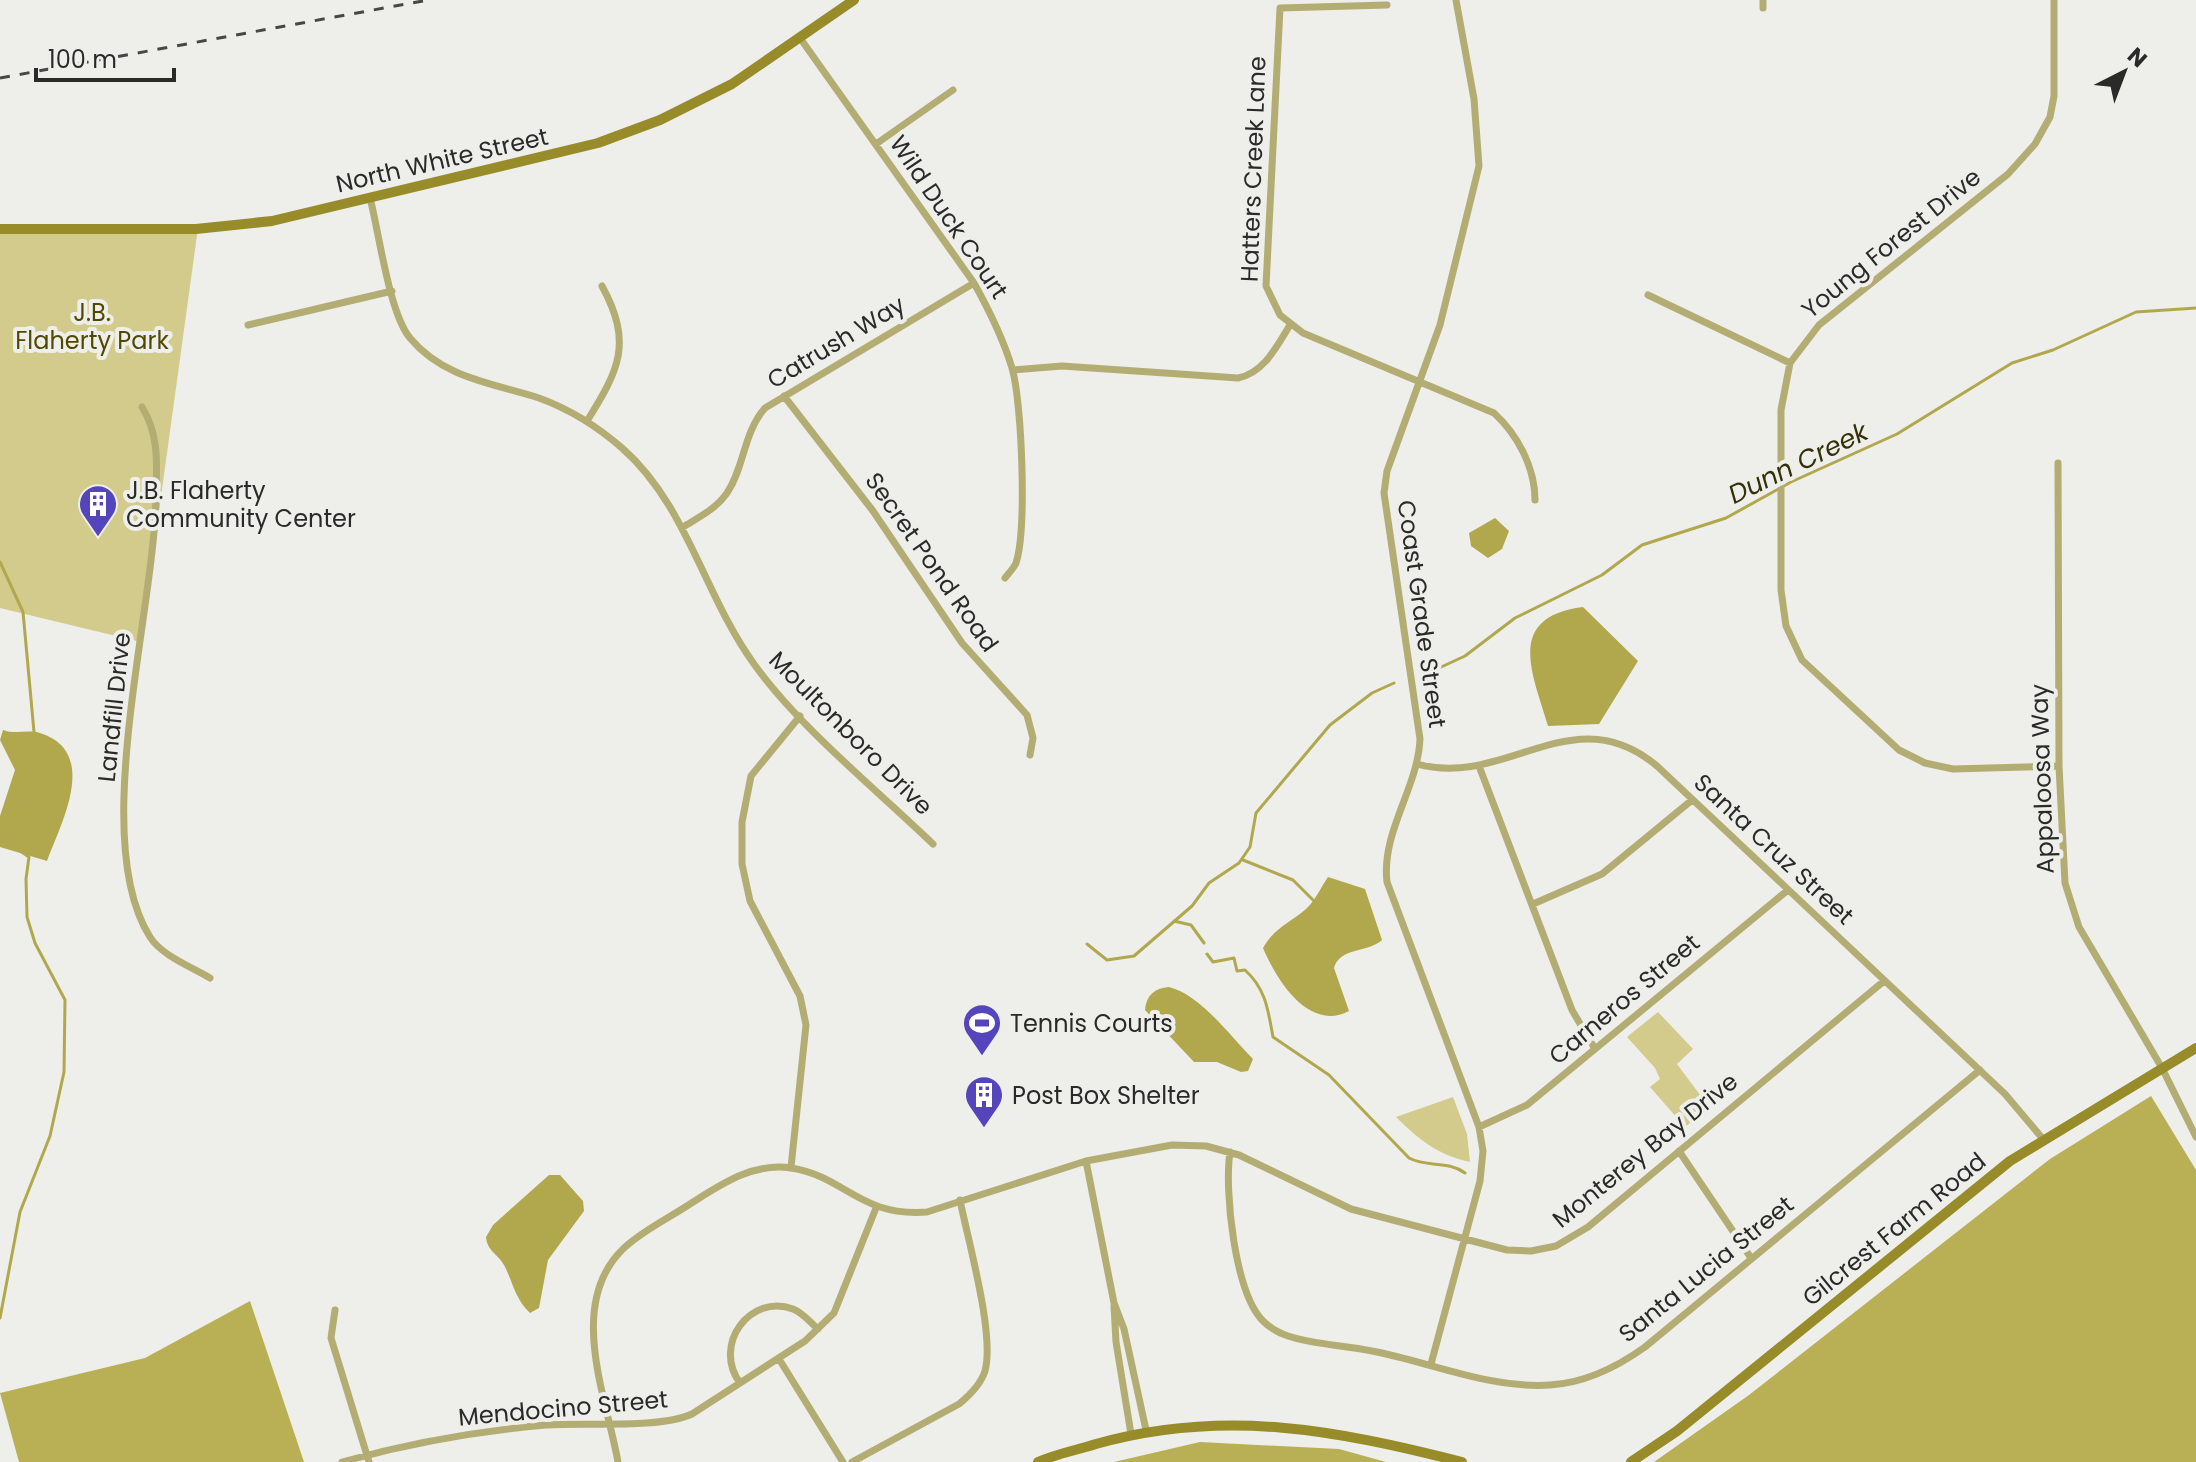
<svg xmlns="http://www.w3.org/2000/svg" width="2196" height="1462" font-family="Poppins,sans-serif">
	<rect width="100%" height="100%" fill="#eeeeea"/>
	<!-- green -->
	<path fill="#d2cb8b" d="M198,228L141,642L0,608V229Z
		M1658,1012L1693,1049L1677,1064L1709,1107L1685,1127L1650,1087L1660,1079L1655,1068L1627,1037Z
		M1453,1097L1467,1134L1470,1162C1438,1155 1419,1140 1396,1117Z"/>
	<!-- forest -->
	<path fill="#b9b056" d="M2151,1096L2196,1170V1462H1654L1749,1395L2050,1159Z
		M250,1301L304,1462H19L0,1393L145,1358Z
		M1200,1442L1339,1449L1386,1462H1114Z"/>
	<!-- water -->
	<path fill="#b1a84e" d="M1495,518L1509,531L1502,549L1488,558L1471,546L1469,533Z
		M1583,607L1638,661L1599,724L1548,726C1533,675 1504,617 1583,607Z
		M3,730C16,735 28,729 40,733C100,752 61,823 47,861L0,847V816L15,770L0,740Z
		M1328,877L1365,889L1382,940C1368,953 1340,947 1334,968L1349,1011C1309,1032 1277,981 1263,948C1274,928 1290,923 1306,909C1315,901 1321,887 1328,877Z
		M1169,987C1201,995 1230,1036 1253,1059L1248,1071L1241,1072L1217,1062H1194L1145,1010C1146,996 1154,988 1169,987Z
		M549,1175H560L583,1201L584,1211L548,1260L539,1308L530,1313C515,1299 513,1282 504,1265C498,1254 487,1251 486,1237L493,1225Z"/>
	<g fill="none" stroke-linecap="round" stroke-linejoin="round">
		<!-- stream -->
		<path stroke="#b1a84e" stroke-width="3" d="M0,562L23,612L34,732
			M1426,674L1465,656L1515,618L1602,575L1642,545L1726,518L1791,482L1897,434L2012,363L2053,350L2136,312L2196,308
			M1243,860L1293,880L1313,900
			M1174,921L1191,925L1204,943
			M1087,944L1107,960L1134,956L1192,906L1209,883L1239,863L1250,847L1256,813L1330,725L1372,693L1394,683
			M1207,954L1213,962L1234,958L1237,971L1245,970C1266,989 1268,1010 1273,1037L1329,1075L1409,1158C1428,1168 1447,1160 1465,1173
			M0,1318L20,1212L50,1136L64,1072L65,1000L35,943L27,917L26,879L29,857L20,851"/>
		<!-- minor -->
		<path stroke="#b3ad73" stroke-width="7" d="M1763,0V8
			M2054,0V96L2050,117L2035,144L2008,174L1819,325L1790,363L1781,410V590L1786,626L1802,660L1899,750L1925,763L1953,769L2059,766
			M1387,5L1280,8L1266,286L1280,315L1303,333L1494,413C1518,435 1535,468 1535,500
			M800,38L974,283C989,310 1003,338 1012,368C1022,402 1027,529 1016,563C1014,568 1008,574 1005,578
			M876,144L953,90
			M370,198C379,232 389,313 410,338C443,378 492,383 539,398C569,409 598,427 622,448C687,505 704,595 754,664C798,726 877,790 933,844
			M1648,295L1790,363
			M248,325L392,291
			M1013,370L1062,366L1238,378C1264,373 1277,346 1290,325
			M784,396L873,511L962,643L1027,715L1033,738L1030,755
			M142,407C159,434 157,464 156,495C155,611 88,839 150,937C162,956 192,967 210,978
			M587,421C619,370 633,343 602,286
			M2058,463L2059,766L2065,883L2079,927L2162,1068L2196,1137
			M683,527C699,517 716,509 727,493C745,466 743,433 765,408L974,283
			M1417,764C1506,789 1573,695 1657,766L2005,1094L2043,1139
			M1479,766L1572,1010L1595,1049
			M1533,904L1602,874L1692,800
			M1479,1127L1527,1105L1788,890
			M1679,1151L1751,1258
			M1230,1152C1224,1191 1235,1293 1263,1321C1270,1328 1279,1333 1288,1336C1315,1345 1345,1345 1372,1351C1430,1362 1490,1389 1550,1385C1585,1383 1617,1367 1645,1347L1980,1070
			M1086,1161L1114,1303L1124,1329L1146,1430
			M791,1167L806,1025L800,996L750,901L742,864V822L751,776L800,716
			M1114,1306L1116,1342L1131,1434
			M335,1310L331,1338L369,1462
			M779,1359L843,1462
			M1431,1364L1480,1181L1483,1151L1479,1127L1387,882C1381,832 1418,788 1420,739L1384,493L1387,471L1440,325L1479,166L1474,99L1456,0
			M740,1383C712,1345 750,1293 793,1309C803,1313 810,1322 818,1329
			M342,1462C409,1443 477,1431 546,1425C586,1422 659,1429 692,1414L805,1341L834,1313L876,1208
			M618,1462C606,1395 566,1303 624,1248C643,1230 669,1218 690,1204C720,1185 753,1162 791,1168C845,1176 859,1217 927,1212L1086,1161L1172,1145L1206,1146L1239,1155L1351,1209L1507,1250L1531,1251L1556,1246L1588,1227L1884,981
			M852,1462L959,1404C970,1395 981,1384 985,1371C995,1334 968,1241 960,1200"/>
		<!-- secondary -->
		<path stroke="#978c29" stroke-width="10" d="M0,229H196L272,221L598,143L660,120L732,84L854,0
			M1038,1462C1056,1454 1077,1450 1096,1444C1224,1408 1336,1430 1462,1462
			M1631,1462L1677,1431L2010,1161L2196,1048"/>
		<!-- rail -->
		<path stroke="#474745" stroke-width="3" stroke-dasharray="10 10" stroke-linecap="butt" d="M0,78L428,0"/>
	</g>
	<!-- icons -->
	<defs>
		<g id="building-pin" transform="scale(2)"><path d="M0 17L-7.5 6A9.5 9.5 0 1 1 7.5 6Z" fill="#5545bc" stroke="#eeeeea"/><path d="M-4-6H4V6H1V3H-1V6H-4ZM-2.5-4.3h1.7v1.8h-1.7ZM.8-4.3h1.7v1.8H.8ZM-2.5-1h1.7V.8h-1.7ZM.8-1h1.7V.8H.8Z" fill="#fff"/></g>
		<g id="stadium-pin" transform="scale(2)"><path d="M0 17L-7.5 6A9.5 9.5 0 1 1 7.5 6Z" fill="#5545bc" stroke="#eeeeea"/><path d="M0-5a6.5 5 0 1 0 0 10a6.5 5 0 1 0 0-10ZM-3.5-1.8h7v3.6h-7Z" fill="#fff"/></g>
	</defs>
	<g fill-rule="evenodd">
		<use href="#building-pin" x="98" y="504"/>
		<use href="#stadium-pin" x="982" y="1023"/>
		<use href="#building-pin" x="984" y="1095"/>
	</g>
	<g text-anchor="middle" dominant-baseline="central" stroke-width="8" stroke-linejoin="round" paint-order="stroke">
		<!-- street labels -->
		<g font-size="24" fill="#2a2a28" stroke="#eeeeea">
			<text transform="translate(442 160) rotate(-13)">North White Street</text>
			<text transform="translate(1253 169) rotate(-88)">Hatters Creek Lane</text>
			<text transform="translate(949 217) rotate(56)">Wild Duck Court</text>
			<text transform="translate(1891 243) rotate(-39)">Young Forest Drive</text>
			<text transform="translate(836 342) rotate(-31)">Catrush Way</text>
			<text transform="translate(932 562) rotate(55)">Secret Pond Road</text>
			<text transform="translate(1422 614) rotate(82)">Coast Grade Street</text>
			<text transform="translate(114 707) rotate(-84)">Landfill Drive</text>
			<text transform="translate(851 733) rotate(45)">Moultonboro Drive</text>
			<text transform="translate(2042 779) rotate(-92)">Appaloosa Way</text>
			<text transform="translate(1774 849) rotate(43)">Santa Cruz Street</text>
			<text transform="translate(1624 999) rotate(-40)">Carneros Street</text>
			<text transform="translate(1645 1150) rotate(-39)">Monterey Bay Drive</text>
			<text transform="translate(1894 1229) rotate(-39)">Gilcrest Farm Road</text>
			<text transform="translate(1706 1269) rotate(-39)">Santa Lucia Street</text>
			<text transform="translate(563 1408) rotate(-5)">Mendocino Street</text>
		</g>
		<!-- park labels -->
		<g font-size="24" fill="#514900" stroke="#eeeeea">
			<text x="92" y="312">J.B.<tspan x="92" dy="28">Flaherty Park</tspan></text>
		</g>
		<!-- poi labels -->
		<g font-size="24" fill="#2a2a28" stroke="#eeeeea" text-anchor="start">
			<text x="126" y="490">J.B. Flaherty<tspan x="126" dy="28">Community Center</tspan></text>
			<text x="1010" y="1023">Tennis Courts</text>
			<text x="1012" y="1095">Post Box Shelter</text>
		</g>
		<!-- water labels -->
		<g font-size="26" font-style="italic" fill="#343008" stroke="#eeeeea">
			<text transform="translate(1798 463) rotate(-26)">Dunn Creek</text>
		</g>
	</g>
	<!-- north arrow -->
	<g transform="translate(2124 72) rotate(42)" stroke="#eeeeea" stroke-width="6" paint-order="stroke">
	<path d="M0-6L14 30L0 20L-14 30Z" fill="#2a2a28"/>
	<text y="-12" font-size="22" font-weight="bold" text-anchor="middle" fill="#2a2a28">N</text>
	</g>
	<!-- scale -->
	<path d="M36 68v12h138v-12" fill="none" stroke="#2a2a28" stroke-width="4"/>
	<text x="48" y="68" font-size="24" fill="#2a2a28" stroke="#eeeeea" stroke-width="6" paint-order="stroke">100 m</text>
</svg>
